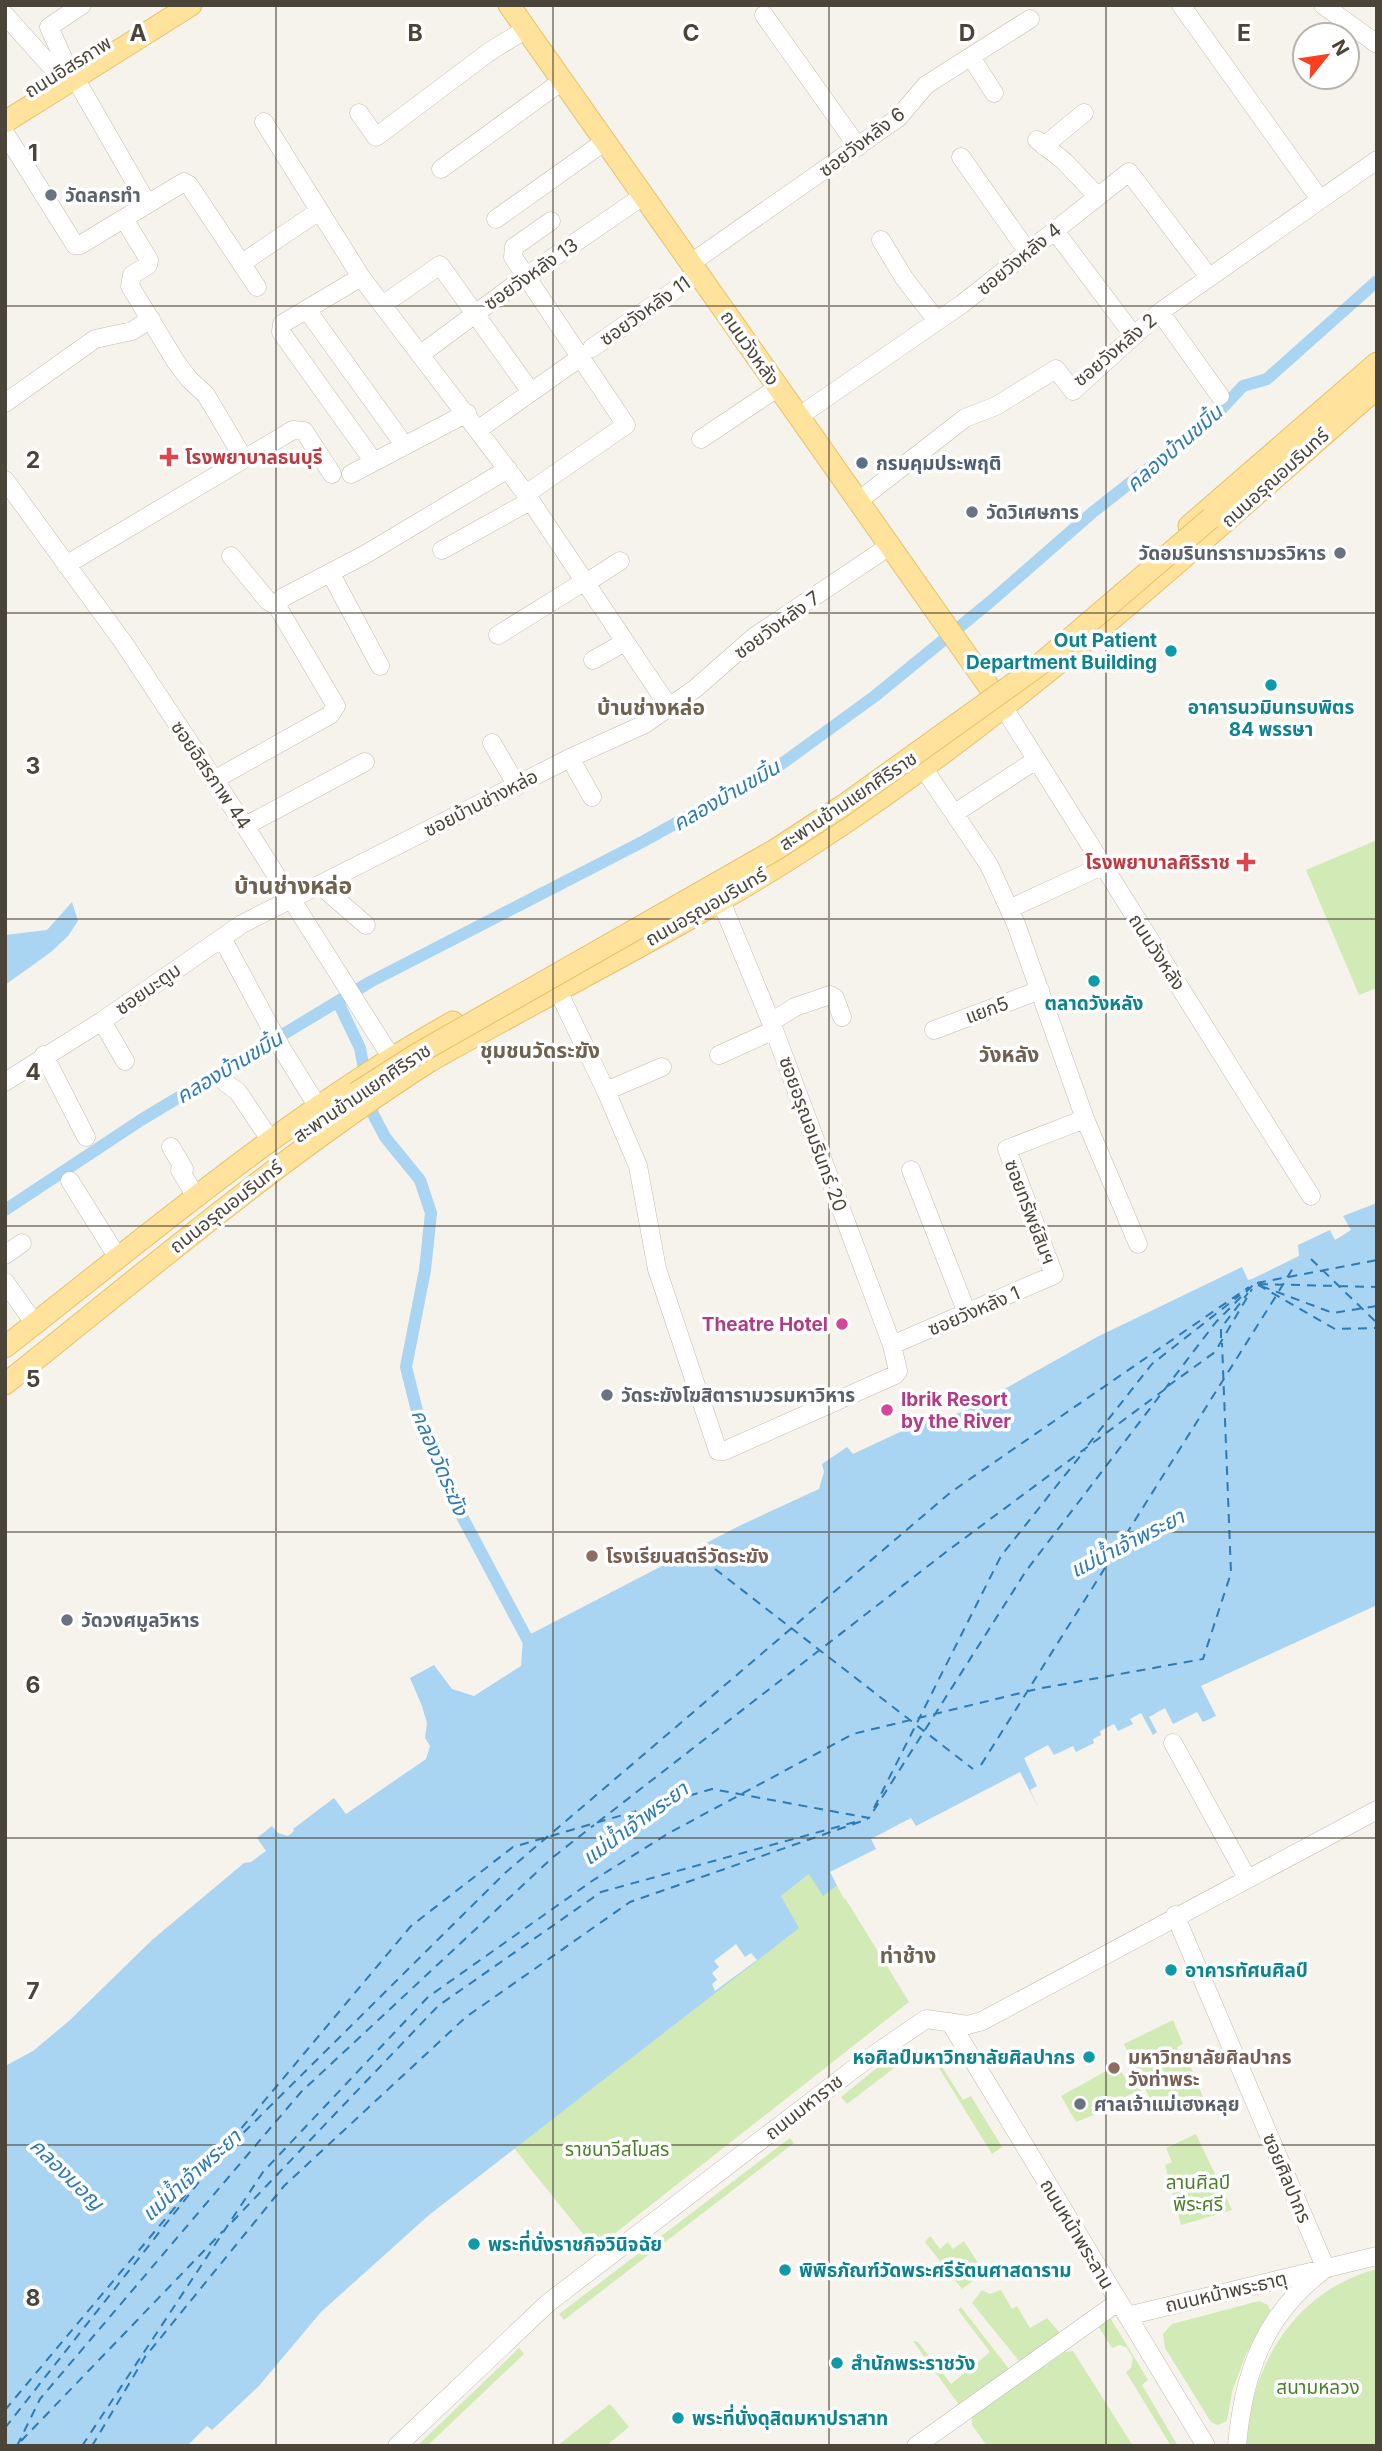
<svg xmlns="http://www.w3.org/2000/svg" width="1382" height="2451" font-family="Inter,'Noto Sans Thai',sans-serif">
	<rect width="100%" height="100%" fill="#f6f3ec"/>
	<!-- green -->
	<path fill="#d2eab5" d="M1377,840V988L1359,995L1306,870Z
		M809,1874L837,1885L909,2002L595,2249L513,2147L798,1928L781,1896Z
		M1173,2020L1183,2044L1177,2047L1185,2067L1190,2065L1203,2097L1157,2114L1124,2044Z
		M903,2047L910,2056L847,2104L841,2097Z
		M1117,2065L1126,2079L1136,2074L1142,2090L1112,2102L1114,2107L1076,2122L1061,2096Z
		M942,2067L963,2100L971,2096L1002,2147L992,2154L939,2068Z
		M1196,2134L1232,2210L1181,2225L1165,2165L1172,2162L1166,2148Z
		M790,2138L794,2143L564,2320L559,2314Z
		M930,2236L940,2249L948,2242L953,2249L964,2241L982,2269L977,2278L962,2289L925,2242Z
		M1377,2269V2446H1247C1249,2365 1296,2290 1377,2269Z
		M982,2290L990,2294L1001,2290L1012,2309L1017,2306L1030,2328L1047,2318L1061,2334L1019,2361L972,2303Z
		M1259,2301L1268,2305L1271,2312L1246,2354L1232,2392L1227,2421L1218,2425L1211,2422L1165,2348L1163,2334L1172,2324Z
		M961,2307L1009,2369L959,2405L913,2341L918,2342L951,2384L990,2352L958,2310Z
		M1111,2319L1148,2380L1142,2385L1178,2446H1171L1126,2372L1131,2368L1133,2358L1127,2348L1120,2345L1112,2348L1098,2326Z
		M519,2348L524,2354L427,2446H417Z
		M1073,2351L1133,2446H987L972,2425V2417L1065,2352Z
		M610,2404L629,2427L606,2446H557Z"/>
	<!-- water -->
	<path fill="#a9d4f2" d="M72,902L78,921L68,936L51,952L5,985V935L47,930Z
		M1377,1203V1605L1201,1686L1216,1716L1203,1722L1197,1712L1173,1724L1165,1708L1149,1717L1157,1732L1153,1735L1141,1713L1130,1719L1133,1724L1118,1731L1114,1724L1100,1731L1101,1735L1093,1739L1094,1743L1076,1752L1073,1746L1054,1755L1048,1745L1024,1758L1037,1786L1030,1790L1037,1805L836,1886L823,1896L809,1874L781,1896L799,1928L429,2215L321,2312L258,2387L212,2430L207,2426L187,2446H5V2066L33,2051L70,2020L152,1940L244,1863L251,1862L266,1851L257,1838L272,1826L278,1833L288,1836L294,1831L293,1829L334,1798L346,1814L426,1759L430,1746L425,1738L427,1723L422,1706L410,1678L434,1665L452,1689L474,1696L521,1666L523,1638L739,1526L819,1489L824,1472L822,1464L847,1447L853,1454L932,1417L951,1416L969,1409L1097,1337L1242,1267L1248,1280L1252,1279L1299,1256L1298,1245L1330,1230L1335,1240L1351,1230L1343,1216Z"/>
	<!-- pier -->
	<path fill="#f6f3ec" d="M1020,1772L1037,1805L875,1887L844,1899L830,1872L876,1849L871,1839L911,1818L916,1826Z
		M736,1944L745,1957L751,1953L757,1960L715,1991L712,1984L717,1980L712,1973L719,1967L714,1961Z"/>
	<g fill="none" stroke-linecap="round" stroke-linejoin="round">
		<!-- canal -->
		<path stroke="#a9d4f2" stroke-width="12" d="M338,1002L360,1048L366,1080
			M369,1098L373,1114L385,1137L420,1180L431,1213L425,1270L406,1367L420,1423L448,1490L533,1650
			M5,1210L141,1120L370,982L644,841L780,765L875,696L990,602L1093,512L1214,417L1243,386L1267,379L1377,281"/>
		<!-- ferry -->
		<path stroke="#2e7ab2" stroke-width="2" stroke-dasharray="9 7" stroke-linecap="butt" d="M1311,1259L1377,1323
			M1257,1283L1377,1260
			M1259,1284L1377,1287
			M1261,1286L1333,1313L1377,1306
			M1279,1291L1293,1268
			M1221,1338V1328L1248,1293
			M1168,1386L1215,1352L1252,1289
			M1088,1445L1152,1364L1240,1295
			M715,1569L973,1769
			M981,1765L1276,1296
			M874,1808L1001,1556L1085,1450
			M598,1822L946,1552L1164,1390
			M221,2155L505,1873L951,1492L1249,1287
			M232,2222L438,2006L601,1892L855,1822
			M5,2410L411,1926L513,1847L712,1789L869,1818L1026,1571L1216,1322L1255,1283L1335,1329L1377,1328
			M5,2428L206,2173
			M21,2441L223,2231
			M17,2446L40,2399L301,2092L552,1858L594,1825
			M82,2446L263,2172L428,1997L592,1881L669,1833L853,1734L1037,1689L1203,1659L1231,1573L1222,1343
			M92,2446L145,2357L284,2186L466,2017L630,1902L868,1819"/>
		<!-- minor casing -->
		<g stroke="#c2bbae" stroke-width="19">
			<path id="minor" d="M1181,5L1319,198
				M1323,5L1377,44
				M5,15L57,73
				M764,15L858,147
				M971,57L994,93
				M67,67L49,27L82,5
				M75,78L147,203
				M359,113L376,137L489,52L526,29
				M264,122L361,277L526,494L669,707
				M5,133L75,245H80L184,182L189,185L257,287
				M1037,140L1064,161L1097,196
				M1044,146L1084,113
				M961,157L1028,252
				M441,169L562,81
				M124,219L149,260L148,265L132,275L130,286L176,362L189,379L206,395L244,459
				M496,219L604,142
				M1061,239L1134,336
				M881,240L904,278L937,321
				M242,263L319,211
				M691,263L898,118L926,85L1030,19
				M361,277L282,324L281,332L374,462
				M384,304L440,265L531,392
				M307,310L405,446
				M1160,312L1220,396
				M592,348L698,274
				M421,354L525,277L643,196
				M5,403L95,339L132,331L151,319
				M798,417L962,304L1129,172L1209,277
				M479,429L581,357
				M701,439L777,388
				M351,474L467,413
				M5,480L123,642L245,826L398,1068
				M526,494L626,425L513,257L514,247L551,221
				M857,502L965,418L996,406L1056,369L1073,391L1160,312L1377,160
				M442,550L530,501
				M66,565L293,430L304,431L332,474
				M331,574L380,666
				M586,583L620,561
				M277,606L282,598L366,554L508,469
				M498,635L585,581
				M593,660L625,642
				M1004,708L1311,1196
				M492,743L517,786
				M570,758L592,797
				M922,766L989,865L1016,924L1085,1119L1138,1244
				M214,780L330,715L336,706L277,606L268,601L231,556
				M955,813L1036,760
				M245,826L365,762
				M321,886L366,925
				M1009,909L1102,866
				M222,938L282,1049L318,1107
				M558,991L606,1091L638,1166L657,1269L718,1451H724L895,1375L898,1371L892,1345L771,1022L720,899
				M102,1021L125,1061
				M771,1022L795,1007L830,995L835,998L842,1017
				M934,1030L1040,990
				M44,1055L86,1137
				M719,1055L774,1030
				M5,1082L102,1021L242,924L570,758L645,724L696,688L754,637L888,547
				M226,1083L238,1092L271,1141
				M606,1091L662,1067
				M171,1147L184,1169L180,1170L196,1197
				M911,1170L967,1313
				M70,1181L118,1258
				M5,1255L22,1243
				M5,1282L35,1324
				M892,1345L1054,1275L1007,1149L1085,1119
				M1173,1743L1247,1878
				M1175,1915L1326,2269
				M950,2022L1206,2446
				M1127,2316L1377,2256
				M397,2446L548,2303L859,2065L926,2019L968,2025L982,2021L1377,1810
				M916,2446L1118,2302
				M1237,2446C1243,2376 1263,2317 1320,2273"/>
		</g>
		<!-- major casing -->
		<g stroke="#e6c16a" stroke-width="23">
			<path id="major" d="M509,5L1004,708
				M5,122L191,5
				M1189,526L1377,363
				M5,1347C150,1234 292,1112 453,1022
				M5,1384C145,1273 280,1157 430,1061C560,987 697,921 822,838C1022,707 1198,545 1377,388"/>
		</g>
		<!-- minor -->
		<use href="#minor" stroke="#fff" stroke-width="18"/>
		<!-- major -->
		<use href="#major" stroke="#ffe39c" stroke-width="21"/>
		<!-- major-bridge casing -->
		<g stroke="#e6c16a" stroke-width="23" stroke-linecap="butt">
			<path id="major-bridge" d="M356,1093L417,1054L775,850L844,805L1038,666L1211,518"/>
		</g>
		<!-- major-bridge -->
		<use href="#major-bridge" stroke="#ffe39c" stroke-width="21"/>
	</g>
	<!-- grid -->
	<path fill="none" stroke="#4b4439" stroke-width="2" stroke-opacity="0.55" d="M276,5V2446M553,5V2446M829,5V2446M1106,5V2446M5,306H1377M5,613H1377M5,919H1377M5,1226H1377M5,1532H1377M5,1838H1377M5,2145H1377"/>
	<!-- markers -->
	<g fill="#6b7280" stroke="#fff" stroke-width="2.5">
		<circle cx="51" cy="195" r="7"/>
		<circle cx="972" cy="512" r="7"/>
		<circle cx="1340" cy="553" r="7"/>
		<circle cx="607" cy="1395" r="7"/>
		<circle cx="67" cy="1620" r="7"/>
		<circle cx="1080" cy="2104" r="7"/>
	</g>
	<g fill="#e0444e" stroke="#fff" stroke-width="2.5">
		<path d="M165.5 446.5h7v7h7v7h-7v7h-7v-7h-7v-7h7z"/>
		<path d="M1242.5 851.5h7v7h7v7h-7v7h-7v-7h-7v-7h7z"/>
	</g>
	<circle fill="#5c6f8a" stroke="#fff" stroke-width="2.5" cx="862" cy="463" r="7"/>
	<g fill="#0f9aa8" stroke="#fff" stroke-width="2.5">
		<circle cx="1171" cy="651" r="7"/>
		<circle cx="1271" cy="685" r="7"/>
		<circle cx="1094" cy="981" r="7"/>
		<circle cx="1171" cy="1970" r="7"/>
		<circle cx="1089" cy="2057" r="7"/>
		<circle cx="474" cy="2244" r="7"/>
		<circle cx="785" cy="2270" r="7"/>
		<circle cx="837" cy="2363" r="7"/>
		<circle cx="678" cy="2418" r="7"/>
	</g>
	<g fill="#d1479c" stroke="#fff" stroke-width="2.5">
		<circle cx="842" cy="1324" r="7"/>
		<circle cx="887" cy="1410" r="7"/>
	</g>
	<g fill="#8d6e63" stroke="#fff" stroke-width="2.5">
		<circle cx="592" cy="1556" r="7"/>
		<circle cx="1114" cy="2068" r="7"/>
	</g>
	<g text-anchor="middle" dominant-baseline="central" stroke-width="7" stroke-linejoin="round" paint-order="stroke">
		<!-- street labels -->
		<g font-size="19" fill="#4b4439" stroke="#fff">
			<text transform="translate(68 67) rotate(-32)">ถนนอิสรภาพ</text>
			<text transform="translate(862 142) rotate(-37)">ซอยวังหลัง 6</text>
			<text transform="translate(1019 259) rotate(-39)">ซอยวังหลัง 4</text>
			<text transform="translate(531 274) rotate(-35)">ซอยวังหลัง 13</text>
			<text transform="translate(645 311) rotate(-35)">ซอยวังหลัง 11</text>
			<text transform="translate(750 348) rotate(55)">ถนนวังหลัง</text>
			<text transform="translate(1115 350) rotate(-40)">ซอยวังหลัง 2</text>
			<text transform="translate(1275 478) rotate(-42)">ถนนอรุณอมรินทร์</text>
			<text transform="translate(777 625) rotate(-36)">ซอยวังหลัง 7</text>
			<text transform="translate(211 775) rotate(56)">ซอยอิสรภาพ 44</text>
			<text transform="translate(848 801) rotate(-34)">สะพานข้ามแยกศิริราช</text>
			<text transform="translate(481 803) rotate(-27)">ซอยบ้านช่างหล่อ</text>
			<text transform="translate(706 907) rotate(-30)">ถนนอรุณอมรินทร์</text>
			<text transform="translate(1157 952) rotate(57)">ถนนวังหลัง</text>
			<text transform="translate(148 989) rotate(-35)">ซอยมะตูม</text>
			<text transform="translate(987 1010) rotate(-20)">แยก5</text>
			<text transform="translate(362 1093) rotate(-34)">สะพานข้ามแยกศิริราช</text>
			<text transform="translate(813 1134) rotate(70)">ซอยอรุณอมรินทร์ 20</text>
			<text transform="translate(226 1207) rotate(-38)">ถนนอรุณอมรินทร์</text>
			<text transform="translate(1030 1212) rotate(69)">ซอยทรัพย์สินฯ</text>
			<text transform="translate(974 1311) rotate(-23)">ซอยวังหลัง 1</text>
			<text transform="translate(804 2107) rotate(-38)">ถนนมหาราช</text>
			<text transform="translate(1287 2178) rotate(67)">ซอยศิลปากร</text>
			<text transform="translate(1077 2234) rotate(59)">ถนนหน้าพระลาน</text>
			<text transform="translate(1226 2292) rotate(-13)">ถนนหน้าพระธาตุ</text>
		</g>
		<!-- worship labels -->
		<g font-size="19" font-weight="bold" fill="#5b616d" stroke="#fff" text-anchor="start">
			<text x="65" y="195">วัดลครทำ</text>
			<text x="986" y="512">วัดวิเศษการ</text>
			<text x="1326" y="553" text-anchor="end">วัดอมรินทรารามวรวิหาร</text>
			<text x="621" y="1395">วัดระฆังโฆสิตารามวรมหาวิหาร</text>
			<text x="81" y="1620">วัดวงศมูลวิหาร</text>
			<text x="1094" y="2104">ศาลเจ้าแม่เฮงหลุย</text>
		</g>
		<!-- health labels -->
		<g font-size="19" font-weight="bold" fill="#be3a42" stroke="#fff" text-anchor="start">
			<text x="185" y="457">โรงพยาบาลธนบุรี</text>
			<text x="1230" y="862" text-anchor="end">โรงพยาบาลศิริราช</text>
		</g>
		<!-- service labels -->
		<g font-size="19" font-weight="bold" fill="#4e5e75" stroke="#fff" text-anchor="start">
			<text x="876" y="463">กรมคุมประพฤติ</text>
		</g>
		<!-- culture labels -->
		<g font-size="19" font-weight="bold" fill="#0d838f" stroke="#fff" text-anchor="start">
			<text x="1157" y="640" text-anchor="end">Out Patient<tspan x="1157" dy="22">Department Building</tspan></text>
			<text x="1271" y="707" text-anchor="middle">อาคารนวมินทรบพิตร<tspan x="1271" dy="22">84 พรรษา</tspan></text>
			<text x="1094" y="1003" text-anchor="middle">ตลาดวังหลัง</text>
			<text x="1185" y="1970">อาคารทัศนศิลป์</text>
			<text x="1075" y="2057" text-anchor="end">หอศิลป์มหาวิทยาลัยศิลปากร</text>
			<text x="488" y="2244">พระที่นั่งราชกิจวินิจฉัย</text>
			<text x="799" y="2270">พิพิธภัณฑ์วัดพระศรีรัตนศาสดาราม</text>
			<text x="851" y="2363">สำนักพระราชวัง</text>
			<text x="692" y="2418">พระที่นั่งดุสิตมหาปราสาท</text>
		</g>
		<!-- hotel labels -->
		<g font-size="19" font-weight="bold" fill="#b23c85" stroke="#fff" text-anchor="end">
			<text x="828" y="1324">Theatre Hotel</text>
			<text x="901" y="1399" text-anchor="start">Ibrik Resort<tspan x="901" dy="22">by the River</tspan></text>
		</g>
		<!-- education labels -->
		<g font-size="19" font-weight="bold" fill="#785e54" stroke="#fff" text-anchor="start">
			<text x="606" y="1556">โรงเรียนสตรีวัดระฆัง</text>
			<text x="1128" y="2057">มหาวิทยาลัยศิลปากร<tspan x="1128" dy="22">วังท่าพระ</tspan></text>
		</g>
		<!-- park labels -->
		<g font-size="19" fill="#4a7f2a" stroke="#fff">
			<text x="617" y="2149">ราชนาวีสโมสร</text>
			<text x="1198" y="2182">ลานศิลป์<tspan x="1198" dy="22">พีระศรี</tspan></text>
			<text x="1318" y="2387">สนามหลวง</text>
		</g>
		<!-- water labels -->
		<g font-size="21" font-style="italic" fill="#2e7ab2" stroke="#fff">
			<text transform="translate(1174 448) rotate(-41)">คลองบ้านขมิ้น</text>
			<text transform="translate(726 795) rotate(-30)">คลองบ้านขมิ้น</text>
			<text transform="translate(229 1067) rotate(-31)">คลองบ้านขมิ้น</text>
			<text transform="translate(440 1462) rotate(67)">คลองวัดระฆัง</text>
			<text transform="translate(1127 1543) rotate(-27)">แม่น้ำเจ้าพระยา</text>
			<text transform="translate(635 1823) rotate(-36)">แม่น้ำเจ้าพระยา</text>
			<text transform="translate(67 2174) rotate(44)">คลองมอญ</text>
			<text transform="translate(191 2175) rotate(-42)">แม่น้ำเจ้าพระยา</text>
		</g>
		<!-- neighbourhood labels -->
		<g font-size="21" font-weight="bold" fill="#6e6250" stroke="#fff">
			<text x="651" y="707">บ้านช่างหล่อ</text>
			<text x="540" y="1050">ชุมชนวัดระฆัง</text>
			<text x="1009" y="1054">วังหลัง</text>
			<text x="908" y="1955">ท่าช้าง</text>
		</g>
		<!-- quarter labels -->
		<g font-size="23" font-weight="bold" fill="#6e6250" stroke="#fff">
			<text x="293" y="886">บ้านช่างหล่อ</text>
		</g>
	</g>
	<g font-size="23" text-anchor="middle" font-weight="bold" fill="#4b4439" stroke="#fff" stroke-width="7" stroke-linejoin="round" paint-order="stroke">
		<text x="138" y="41">A</text>
		<text x="415" y="41">B</text>
		<text x="691" y="41">C</text>
		<text x="967" y="41">D</text>
		<text x="1244" y="41">E</text>
		<text x="33" y="161">1</text>
		<text x="33" y="468">2</text>
		<text x="33" y="774">3</text>
		<text x="33" y="1080">4</text>
		<text x="33" y="1387">5</text>
		<text x="33" y="1693">6</text>
		<text x="33" y="1999">7</text>
		<text x="33" y="2306">8</text>
	</g>
	<!-- border -->
	<rect width="1382" height="2451" fill="none" stroke="#4b4439" stroke-width="14"/>
	<!-- north arrow -->
	<g transform="translate(1326 56) rotate(60)"><circle r="33" fill="#ffffff" stroke="#b7b4b0" stroke-width="2"/>
	<path d="M0-5L12 26L0 18L-12 26Z" fill="#fc3f1d"/>
	<text y="-10" font-size="19" font-weight="bold" text-anchor="middle" fill="#4b4439">N</text>
	</g>
</svg>
